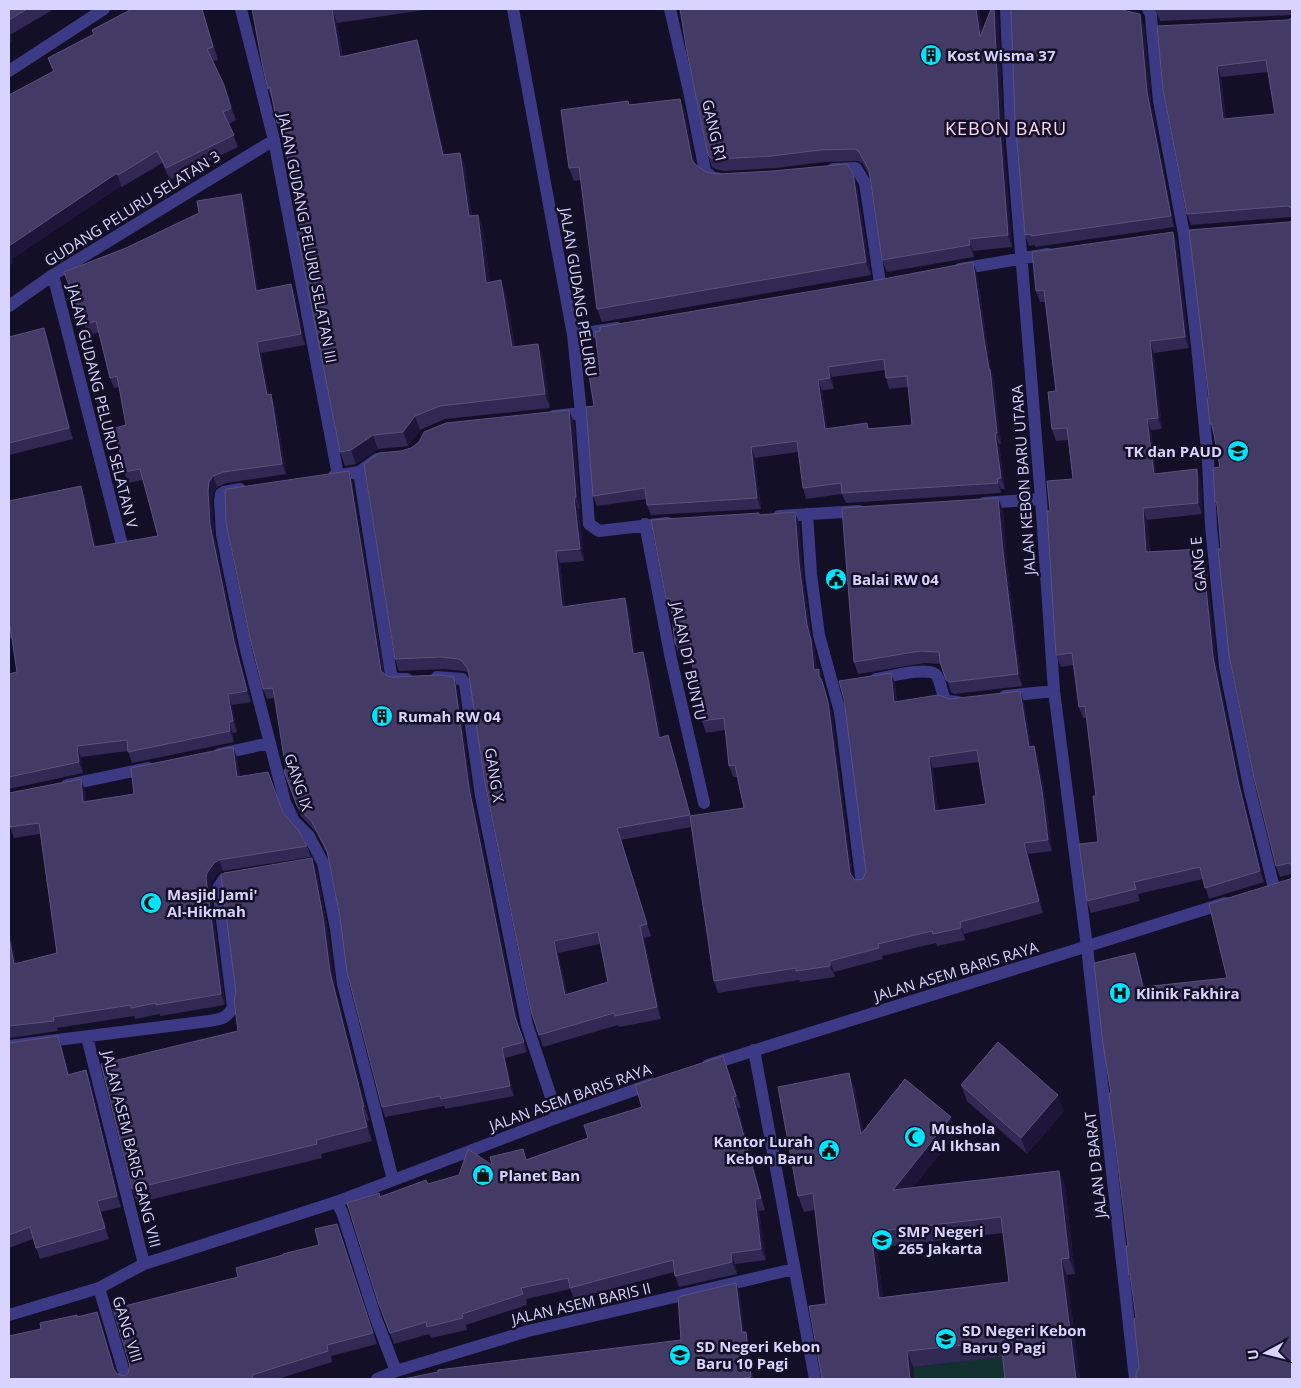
<svg xmlns="http://www.w3.org/2000/svg" width="1301" height="1388" font-family="'Open Sans',sans-serif">
	<rect width="100%" height="100%" fill="#130f26"/>
	<!-- park -->
	<path fill="#12302f" d="M1007,1356L1009,1379H914L913,1367Z"/>
	<g fill="none" stroke-linecap="round" stroke-linejoin="round">
		<!-- minor -->
		<path stroke="#3d3a85" stroke-width="12" d="M241,9L274,140L338,475
			M513,9L573,335L581,413L589,524L599,531L667,523
			M670,9L689,91L705,171L712,177L721,179
			M1006,9L1011,129L1041,499L1054,691L1087,947L1135,1379
			M1148,9L1151,15L1152,29L1159,101L1184,234L1197,345L1208,461L1211,526L1225,667L1250,791L1274,888
			M9,71L104,9
			M833,169L856,168L865,183L880,283
			M960,269L1048,254
			M53,275L122,545
			M9,306L53,275L274,140
			M573,335L617,328
			M554,416L581,413
			M359,472L391,674L395,679H407
			M334,476L359,472L377,459
			M240,489L224,492L221,494L220,501L222,534L228,565L246,650L285,802L294,821L309,836L323,863L336,929L343,984L393,1180
			M984,503L1041,499
			M807,514L811,574L819,635L840,712L862,884
			M779,516L859,511
			M645,524L671,659L704,803
			M437,677L462,679L465,684L481,796L527,1025L551,1097L556,1118
			M876,679C887,677 932,665 937,676C941,683 941,691 945,699L948,701L958,702
			M1005,696L1054,691
			M219,754L270,743
			M67,785L148,768
			M87,1037L144,1264
			M9,1046L209,1021C222,1019 227,1018 233,1007L218,888L224,879L237,877
			M754,1050L815,1379
			M336,1202L342,1212L375,1316L396,1371
			M99,1288L126,1379
			M377,1379L396,1371L528,1331L794,1269"/>
		<!-- tertiary -->
		<path stroke="#3d3a85" stroke-width="12" d="M708,1065L1225,903
			M9,1315L99,1288L144,1264L336,1202L556,1118L651,1084"/>
	</g>
	<!-- wall -->
	<path fill="#312854" fill-rule="evenodd" d="M9,9H54L10,35L13,41L9,44Z
		M202,9L218,60L213,61L224,85L236,120L229,124L238,147L170,180L162,163L122,187L121,186L12,259L13,263L9,266L53,72L48,58L94,34L92,30Z
		M252,9H431L337,23L343,56L417,40L422,53L444,155L460,153L465,167L472,216L478,215L483,229L490,282L506,294L515,347L543,358L550,408L445,419L420,430L408,446L378,449L356,464L345,466L340,452L300,231L292,180L289,170L284,137H282L277,123L273,102L268,89Z
		M680,9H979L982,32L998,13L1003,130L1012,247L973,251L974,257L887,272L882,260L869,175L863,164L859,161L824,162L776,168L723,171L716,169L712,167L708,155Z
		M1155,9H1292V15L1160,21Z
		M1292,18V217L1191,225L1187,214L1163,89ZM1268,72L1275,114L1226,119L1221,77Z
		M1144,25L1151,102L1174,227L1035,247V245L1029,246L1025,235Z
		M680,99L685,111L695,165L706,172L718,174L853,173L857,186L871,275L602,322L597,309L581,180L574,181L569,168L628,101L630,105Z
		M241,194L245,205L258,290L291,284L295,295L305,345L261,353L269,395L275,405L286,474L227,483L217,487L213,493L212,501L214,535L238,652L251,702L232,705L237,732L233,733L234,742L132,763L128,751L81,757L83,773L9,789V674L17,672L12,638H9V501L85,497L96,547L158,536L143,480L128,483L124,472L126,425L119,387L114,388L110,378L99,332L88,336L64,272L126,248Z
		M1292,221V874L1280,877L1276,866L1221,549L1218,511L1215,502L1220,467L1214,435L1210,424L1209,398L1289,222Z
		M1173,232L1177,243L1189,348L1154,353L1162,429L1151,430L1156,474L1201,481L1202,514L1147,520L1150,552L1202,549L1206,560L1217,669L1242,793L1264,882L1209,899L1203,879L1138,894L1140,901L1091,913L1087,901L1098,842L1096,796L1086,718H1083L1079,707L1073,665L1061,667L1056,655L1050,511L1073,479L1068,440L1056,441L1052,429L1056,391L1045,302H1040L1036,291Z
		M977,273L988,349L991,372L994,379L1001,444H999L1005,489H1001V493L846,503L842,494L806,499L803,488L798,452L755,458L761,509L651,515L647,505V499L597,506L593,496L594,406L600,373ZM885,370L886,378L889,389L909,387L912,425L869,428L827,429L822,390L834,389L832,377Z
		M9,337L48,339L73,439L9,455Z
		M574,422L580,509H579L584,561L560,563L565,606L629,610L635,654L648,664L661,738L672,747L691,816L744,808L737,777H733L729,766L725,730L706,733L702,721L697,686L694,676L691,655L679,656L675,644L671,610L670,611L666,599L760,515L795,512L799,523L803,575L811,636L815,652L817,670L819,669L823,681V684L832,714L853,877L855,880L863,879L866,871L895,684L897,702L950,699L1020,691L1024,702L1031,746H1034L1038,757L1046,802L1052,851L1028,854L1043,913L964,934L965,940L937,946L936,943L882,956L883,959L834,972L835,977L800,982L799,980L718,993L714,981L691,827L621,840L651,936L644,938L661,1019L619,1027L618,1025L543,1047L531,1011L469,676L467,672L463,671L444,669L399,671L395,659L401,451ZM979,762L986,804L938,810L933,768ZM600,944L608,982L567,994L558,953Z
		M352,481L384,673L387,676L392,677H454L457,687L473,798L519,1027L527,1052L505,1058L514,1096L445,1109L444,1106L385,1117L382,1107L340,917L328,856L316,832L301,816L289,785L275,698L267,699L263,689Z
		M1003,510L1007,564L1022,686L954,694L951,692L941,664L925,663L858,674L854,662Z
		M233,747L237,758L240,776L283,813L307,846L311,857L223,871L217,874L211,883L210,889L225,1005L160,1016V1014L135,1019L134,1016L57,1028L58,1031L9,1038V929L16,964L57,953L40,834L14,838L10,827L81,779L85,790L86,802L134,794Z
		M312,858L317,872L328,930L335,986L369,1120L367,1121L372,1141L321,1154L322,1158L137,1203L132,1189L238,1031L236,992Z
		M58,1036L62,1047L69,1074L86,1070L90,1081L121,1207L101,1212L109,1239L40,1259L33,1239L9,1248V1043Z
		M723,1056L741,1108H738L765,1210L759,1211L766,1260L735,1264L737,1274L679,1287L675,1276L674,1272L574,1299L570,1289L526,1299L527,1305L466,1325L467,1330L431,1338L429,1334L394,1344L378,1302L380,1197L459,1175L492,1165L527,1159L588,1138L642,1107Z
		M961,1085L1064,1111L1027,1154L967,1101Z
		M855,1089L863,1131L957,1133L913,1187L1059,1171L1065,1186L1075,1274L1067,1275L1080,1379H1005L1003,1357L913,1367L914,1379H822L826,1304L815,1210L804,1212L798,1196ZM1003,1233L1009,1282L883,1297L877,1248Z
		M337,1224L377,1344L331,1356L332,1362L278,1379H9L41,1329L78,1317L97,1312L116,1372L117,1374L124,1376L128,1373L238,1277L319,1245Z
		M739,1290L744,1332L748,1339L753,1379H403L681,1340Z"/>
	<!-- shaded-wall -->
	<path fill="#1d163a" d="M332,9L337,23L345,71L340,57Z
		M976,9H979L984,49L980,37Z
		M994,9H996L998,13L1003,130L1012,247L1008,235L999,118Z
		M1140,14L1144,25L1151,102L1174,227L1171,216L1147,92Z
		M9,30L13,41L9,44Z
		M417,40L422,53L448,169L443,155Z
		M1217,66L1221,77L1227,130L1223,119Z
		M224,85L229,97L236,120L231,108Z
		M680,99L685,111L697,173L692,160Z
		M460,153L465,167L474,230L469,216Z
		M117,173L121,186L12,259L13,263L9,266V246Z
		M853,173L857,186L871,275L866,262Z
		M241,194L245,205L260,302L256,291Z
		M478,215L483,229L492,296L486,283Z
		M1173,232L1177,243L1189,348L1185,337Z
		M969,239L973,251L974,257L970,245Z
		M973,262L977,273L988,349L991,372L994,379L1001,444L997,433Z
		M501,280L506,294L517,361L512,347Z
		M291,284L295,295L305,345L301,334Z
		M44,328L48,339L73,439L69,428Z
		M1150,341L1154,353L1162,429L1158,418Z
		M257,342L261,353L271,406L267,395Z
		M538,344L543,358L550,408L545,394Z
		M828,367L832,377L834,389L830,378Z
		M818,380L822,390L828,440L825,429Z
		M271,394L275,405L286,474L282,464Z
		M569,410L574,422L580,509L576,497Z
		M415,416L420,430L408,446L403,432Z
		M1147,419L1151,430L1158,485L1154,474Z
		M995,433L999,444L1005,489L1001,478Z
		M373,435L378,449L356,464L351,450Z
		M751,447L755,458L761,509L757,498Z
		M1197,469L1201,481L1202,514L1198,503Z
		M349,471L352,481L385,681L381,671Z
		M213,476L217,487L213,493L212,501L214,535L238,652L251,702L247,691L234,641L210,525L208,491L209,482Z
		M997,479L1001,489V493L998,483Z
		M81,486L85,497L98,558L94,547Z
		M574,497L579,509L584,561L580,549Z
		M998,498L1003,510L1007,564L1022,686L1018,674L1003,552Z
		M1143,508L1147,520L1150,563L1146,552Z
		M795,512L799,523L803,575L811,636L815,652L818,681L814,670L807,625L799,563Z
		M1202,549L1206,560L1217,669L1242,793L1264,882L1260,871L1238,781L1213,657Z
		M556,551L560,563L566,619L562,607Z
		M625,598L629,610L637,666L633,654Z
		M643,652L648,664L663,750L659,738Z
		M819,669L823,681V684L832,714L854,885L850,873L819,676Z
		M891,673L895,684L898,714L894,702Z
		M454,677L457,687L473,798L519,1027L527,1052L515,1017L469,788Z
		M1020,691L1024,702L1033,758L1029,747Z
		M228,694L232,705L237,732L233,721Z
		M229,722L233,733L234,742L230,731Z
		M668,735L672,747L694,826L690,815Z
		M77,746L81,757L83,773L79,762Z
		M1034,746L1038,757L1046,802L1052,851L1048,840Z
		M233,747L237,758L241,788L237,777Z
		M929,757L933,768L939,822L935,811Z
		M81,779L85,790L87,813L83,802Z
		M617,828L621,840L651,936L647,924Z
		M1024,843L1028,854L1043,913L1039,901Z
		M312,858L317,872L328,930L335,986L369,1120L364,1107L330,972Z
		M219,860L223,871L217,874L211,883L210,889L225,1005L221,994L206,878L207,873L214,863Z
		M960,922L964,934L965,940L961,928Z
		M640,926L644,938L661,1019L657,1007Z
		M9,929L18,975L14,964L9,937Z
		M554,941L558,953L569,1006L565,995Z
		M1135,953L1139,964L1147,998L1143,987Z
		M830,961L834,972L835,977L830,966Z
		M58,1036L62,1047L72,1086L68,1075Z
		M502,1048L505,1058L514,1096L510,1086Z
		M86,1070L90,1081L121,1207L117,1196Z
		M849,1073L855,1089L867,1149L861,1134Z
		M1058,1095L1064,1111L1027,1154L1021,1138Z
		M733,1097L738,1108L765,1210L761,1198Z
		M362,1107L367,1121L372,1141L367,1127Z
		M951,1117L957,1133L899,1205L893,1190Z
		M1059,1171L1065,1186L1075,1274L1069,1258Z
		M755,1199L759,1211L766,1260L761,1249Z
		M97,1201L101,1212L109,1239L105,1228Z
		M871,1232L877,1248L885,1313L879,1298Z
		M731,1253L735,1264L737,1274L732,1262Z
		M1061,1259L1067,1275L1080,1379H1076Z
		M736,1283L739,1290L745,1339L742,1332Z
		M97,1312L101,1323L118,1379L114,1370Z
		M746,1332L748,1339L753,1379H752L751,1377Z
		M907,1351L913,1367L914,1379H910Z"/>
	<!-- building -->
	<path fill="#433a66" stroke="#5a527e" fill-rule="evenodd" d="M9,9H27L9,20Z
		M132,9H202L213,47L207,49L224,85L231,108L223,112L234,135L166,168L157,151L118,175L117,173L9,246V95L54,71L48,58L94,34L92,30Z
		M252,9H336H332L340,57L417,40L443,155L460,153L469,216L478,215L486,283L501,280L512,347L538,344L545,394L440,406L415,416L403,432L373,435L351,450L340,452L297,232L300,231L291,170H289L282,122L277,123L270,87L268,89L263,68Z
		M680,9H976L980,37L991,9H994L999,118L1008,235L969,239L970,245L882,260L869,170L859,152L855,149L820,150L772,156L718,159L711,158L708,155L687,52Z
		M1011,9H1118L1140,14L1147,92L1171,216L1031,236V234L1025,235L1015,118Z
		M1292,18V208L1287,206L1187,214L1163,89L1157,26L1288,20ZM1266,60L1275,114L1223,119L1217,66Z
		M680,99L692,160L695,164L706,172L718,174L773,171L847,164L853,173L866,262L597,309L579,167L569,168L561,110L628,101L629,105Z
		M241,194L256,291L291,284L301,334L257,342L267,395L271,394L282,464L223,472L213,476L209,482L208,491L210,525L234,641L247,691L228,694L233,721L229,722L230,731L128,752L127,740L77,746L79,762L9,777V674L17,672L10,626L9,627V501L81,486L94,547L158,536L140,469L124,472L115,428L126,425L117,376L110,378L96,321L84,325L64,272L126,248L199,213L197,201Z
		M1292,221V865L1289,863L1276,866L1254,778L1229,655L1218,549H1221L1217,502H1215L1213,468L1220,467L1212,424H1210L1207,398H1209L1189,230L1289,222Z
		M1173,232L1185,337L1150,341L1158,418L1147,419L1154,474L1197,469L1198,503L1143,508L1146,552L1202,549L1213,657L1238,781L1260,871L1205,888L1200,867L1134,882L1136,889L1087,901L1079,844L1098,842L1093,796H1096L1085,706L1079,707L1072,653L1056,655L1047,511H1050L1047,481L1073,479L1067,428L1052,429L1048,392L1056,391L1044,290L1036,291L1032,252Z
		M973,262L984,339L989,369H990L997,433H995L1001,478L997,479L998,483L842,493L841,483L803,488L797,441L751,447L757,498L647,505L645,488L593,496L586,407L594,406L589,375L600,373L595,332L600,331V327L878,280ZM884,359L886,378L907,376L912,425L868,429L867,423L825,429L818,380L830,378L828,367Z
		M44,328L69,428L9,443V337Z
		M569,410L576,497H574L580,549L556,551L562,607L625,598L633,654L643,652L659,738L668,735L690,815L617,828L647,924L640,926L657,1007L615,1016L614,1013L539,1035L531,1011L485,783L468,669L462,661L459,659L440,657L395,659L364,464L379,453L401,451L411,448L419,442L424,432L446,423ZM598,932L608,982L565,995L554,941Z
		M349,471L381,671L387,676L392,677L440,675L454,677L469,788L515,1017L524,1042L502,1048L510,1086L441,1099L440,1096L382,1107L347,972L340,917L327,851L312,822L297,806L285,774L284,770H286L273,688L263,689L250,638L226,523L225,491L227,489Z
		M998,498L1003,552L1018,674L950,682L946,680L940,662L939,652L920,651L854,662L842,508Z
		M795,512L799,563L807,625L811,640L814,670L819,669V676L822,681L828,702L850,873L855,880L863,879L866,871L844,699L839,681L891,673L894,702L938,695L950,699L1020,691L1029,747L1034,746L1042,791L1048,840L1024,843L1039,901L960,922L961,928L933,934L932,931L878,944L879,948L830,961V966L796,971V968L714,981L690,816L744,808L735,765L729,766L724,718L702,721L696,676H694L690,643L675,644L670,598L666,599L651,520L759,513V515ZM977,750L986,804L935,811L929,757Z
		M233,747L237,777L268,772L283,813L298,830L307,846L219,860L214,863L207,873L206,878L221,994L156,1005V1003L131,1008V1005L53,1017L54,1021L9,1026V937L14,964L57,953L39,823L10,827L9,817V793L81,779L83,802L134,794L131,768Z
		M312,858L323,917L330,972L364,1107H362L367,1127L316,1140L317,1144L132,1189L101,1064L238,1031L234,1000L236,992L221,876L224,873Z
		M1292,877V1379H1136V1374L1139,1367L1134,1319L1136,1318L1130,1274L1129,1275L1126,1246H1128L1109,1093H1111L1103,1044L1094,963L1135,953L1143,987L1227,978L1209,904L1290,879Z
		M58,1036L68,1075L86,1070L117,1196L97,1201L105,1228L36,1248L30,1227L9,1235V1043Z
		M998,1042L1058,1095L1021,1138L961,1085Z
		M723,1056L736,1096L733,1097L761,1198L755,1199L761,1249L731,1253L732,1262L675,1276L673,1260L570,1288L568,1278L521,1288L523,1294L462,1314L463,1318L427,1327L426,1322L390,1333L378,1302L347,1203L379,1193L380,1197L426,1180L428,1184L459,1175L468,1149L492,1165L490,1157L523,1149L526,1160L588,1138L584,1125L642,1107L635,1085Z
		M849,1073L861,1134L905,1079L951,1117L893,1190L1059,1171L1069,1258L1061,1259L1076,1379H1005L1001,1341L907,1351L910,1379H822L809,1306L826,1304L813,1193L798,1196L778,1087ZM1001,1217L1009,1282L879,1298L871,1232Z
		M337,1224L373,1333L327,1345L328,1351L252,1375L253,1379H9V1336L41,1329L40,1323L77,1315V1317L97,1312L114,1370L117,1374L124,1376L128,1373L130,1366L113,1309L238,1277L236,1268L283,1255V1254L319,1245L315,1229Z
		M736,1283L742,1332H746L751,1377L740,1379H403L438,1372V1370L681,1340L678,1297Z"/>
	<!-- icons -->
	<defs>
		<g id="building-disc" transform="scale(1.125)"><circle r="9.5" fill="#00e5ff" stroke="#130f26"/><path d="M-4-6H4V6H1V3H-1V6H-4ZM-2.5-4.3h1.7v1.8h-1.7ZM.8-4.3h1.7v1.8H.8ZM-2.5-1h1.7V.8h-1.7ZM.8-1h1.7V.8H.8Z" fill="#111"/></g>
		<g id="school-disc" transform="scale(1.125)"><circle r="9.5" fill="#00e5ff" stroke="#130f26"/><path d="M0-5L7-2L0 1L-7-2ZM-4 1L0 2.5L4 1V4Q0 6-4 4Z" fill="#111"/></g>
		<g id="civic-disc" transform="scale(1.125)"><circle r="9.5" fill="#00e5ff" stroke="#130f26"/><path d="M-.6-6.5H3V-4.5H.6V-3L4-1V1h2V6H-6V1h2V-1L-.6-3ZM-1.2 2.5V6h2.4V2.5Z" fill="#111"/></g>
		<g id="mosque-disc" transform="scale(1.125)"><circle r="9.5" fill="#00e5ff" stroke="#130f26"/><path d="M3.5-4.9A6 6 0 1 0 3.5 4.9A5 5 0 1 1 3.5-4.9Z" fill="#111"/></g>
		<g id="hospital-disc" transform="scale(1.125)"><circle r="9.5" fill="#00e5ff" stroke="#130f26"/><path d="M-5-5h3v3.5h4V-5h3V5h-3V1.5h-4V5h-3Z" fill="#111"/></g>
		<g id="shop-disc" transform="scale(1.125)"><circle r="9.5" fill="#00e5ff" stroke="#130f26"/><path d="M-5-2.5h2.3a2.7 3.5 0 0 1 5.4 0H5L5.5 6h-11ZM-1.5-2.5h3a1.5 2.3 0 0 0-3 0Z" fill="#111"/></g>
	</defs>
	<g fill-rule="evenodd">
		<use href="#building-disc" x="931" y="55"/>
		<use href="#school-disc" x="1238" y="451"/>
		<use href="#civic-disc" x="836" y="579"/>
		<use href="#building-disc" x="382" y="716"/>
		<use href="#mosque-disc" x="151" y="903"/>
		<use href="#hospital-disc" x="1120" y="993"/>
		<use href="#mosque-disc" x="915" y="1137"/>
		<use href="#civic-disc" x="829" y="1150"/>
		<use href="#shop-disc" x="483" y="1175"/>
		<use href="#school-disc" x="882" y="1240"/>
		<use href="#school-disc" x="946" y="1339"/>
		<use href="#school-disc" x="680" y="1355"/>
	</g>
	<g text-anchor="middle" dominant-baseline="central" stroke-width="5" stroke-linejoin="round" paint-order="stroke">
		<!-- poi labels -->
		<g font-size="15" font-weight="bold" fill="#d9d4ff" stroke="#130f26" text-anchor="start">
			<text x="947" y="55">Kost Wisma 37</text>
			<text x="1222" y="451" text-anchor="end">TK dan PAUD</text>
			<text x="852" y="579">Balai RW 04</text>
			<text x="398" y="716">Rumah RW 04</text>
			<text x="167" y="894">Masjid Jami'<tspan x="167" dy="17">Al-Hikmah</tspan></text>
			<text x="1136" y="993">Klinik Fakhira</text>
			<text x="931" y="1128">Mushola<tspan x="931" dy="17">Al Ikhsan</tspan></text>
			<text x="813" y="1141" text-anchor="end">Kantor Lurah<tspan x="813" dy="17">Kebon Baru</tspan></text>
			<text x="499" y="1175">Planet Ban</text>
			<text x="898" y="1231">SMP Negeri<tspan x="898" dy="17">265 Jakarta</tspan></text>
			<text x="962" y="1330">SD Negeri Kebon<tspan x="962" dy="17">Baru 9 Pagi</tspan></text>
			<text x="696" y="1346">SD Negeri Kebon<tspan x="696" dy="17">Baru 10 Pagi</tspan></text>
		</g>
		<!-- street labels -->
		<g font-size="15" fill="#d9d4ff" stroke="#130f26">
			<text transform="translate(715 131) rotate(77)">GANG R1</text>
			<text transform="translate(132 208) rotate(-32)">GUDANG PELURU SELATAN 3</text>
			<text transform="translate(308 238) rotate(79)">JALAN GUDANG PELURU SELATAN III</text>
			<text transform="translate(579 292) rotate(81)">JALAN GUDANG PELURU</text>
			<text transform="translate(103 406) rotate(76)">JALAN GUDANG PELURU SELATAN V</text>
			<text transform="translate(1023 480) rotate(-94)">JALAN KEBON BARU UTARA</text>
			<text transform="translate(1198 564) rotate(-96)">GANG E</text>
			<text transform="translate(689 661) rotate(78)">JALAN D1 BUNTU</text>
			<text transform="translate(495 775) rotate(81)">GANG X</text>
			<text transform="translate(299 782) rotate(72)">GANG IX</text>
			<text transform="translate(956 971) rotate(-17)">JALAN ASEM BARIS RAYA</text>
			<text transform="translate(570 1097) rotate(-20)">JALAN ASEM BARIS RAYA</text>
			<text transform="translate(132 1149) rotate(76)">JALAN ASEM BARIS GANG VIII</text>
			<text transform="translate(1095 1165) rotate(-96)">JALAN D BARAT</text>
			<text transform="translate(581 1303) rotate(-13)">JALAN ASEM BARIS II</text>
			<text transform="translate(128 1329) rotate(73)">GANG VIII</text>
		</g>
		<!-- quarter labels -->
		<g font-size="18" letter-spacing="1" fill="#ffd6f0" stroke="#130f26">
			<text x="1006" y="128">KEBON BARU</text>
		</g>
	</g>
	<!-- border -->
	<rect width="1301" height="1388" fill="none" stroke="#d9d4ff" stroke-width="20"/>
	<!-- north arrow -->
	<g transform="translate(1266 1353) rotate(263)" stroke="#130f26" stroke-width="4" paint-order="stroke">
	<path d="M0-4L9 19L0 12L-9 19Z" fill="#d9d4ff"/>
	<text y="-8" font-size="14" font-weight="bold" text-anchor="middle" fill="#d9d4ff">U</text>
	</g>
</svg>
